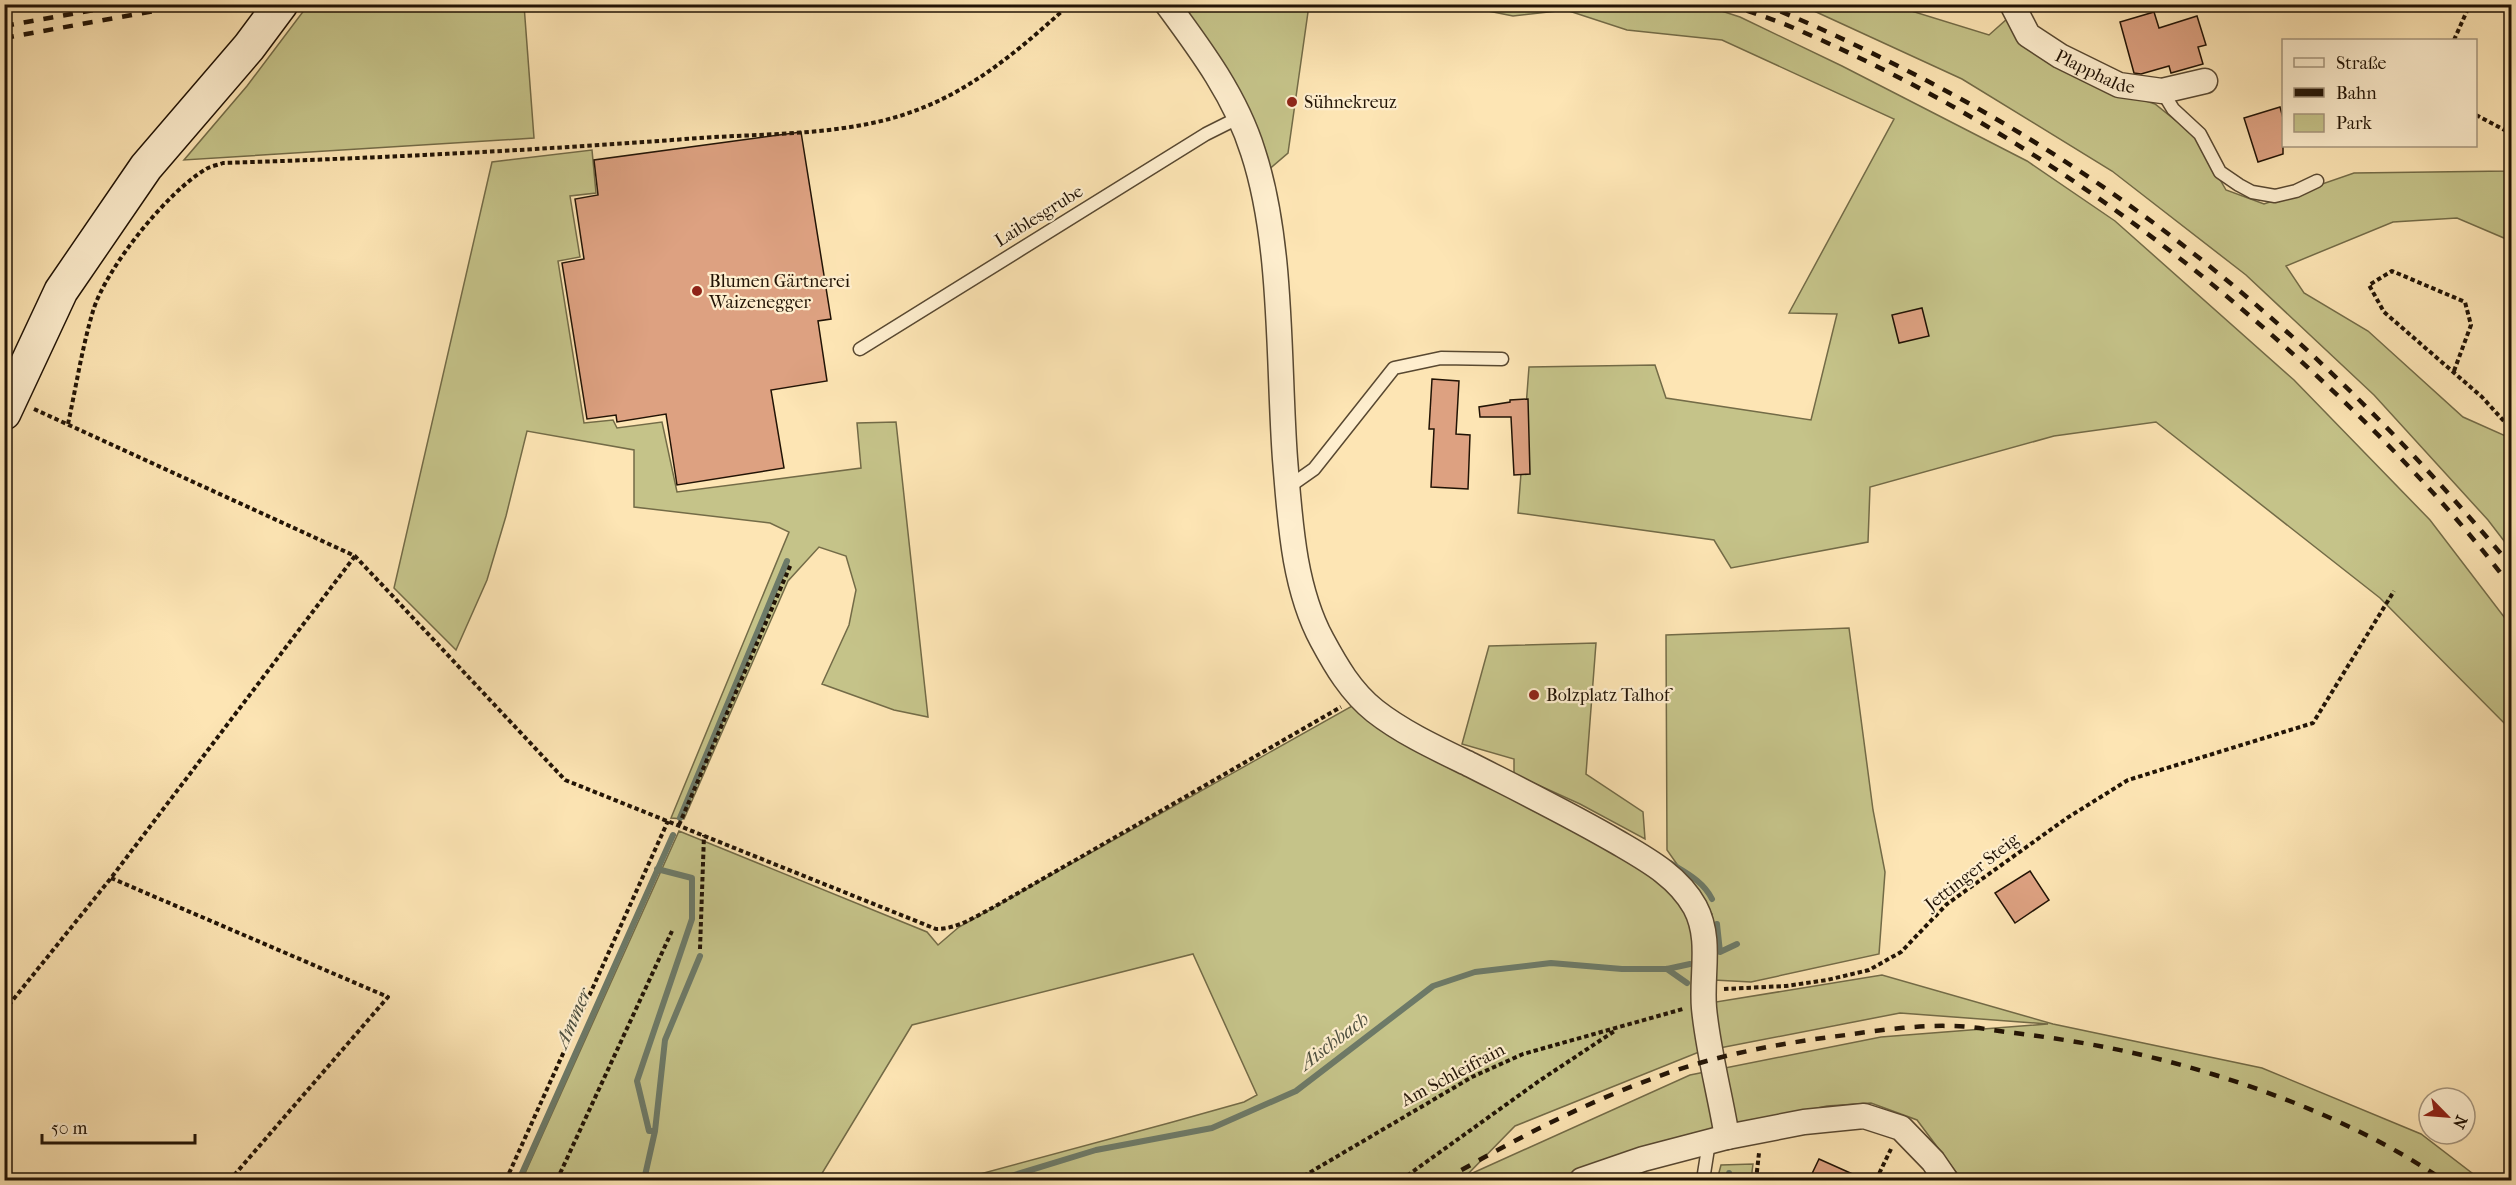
<svg xmlns="http://www.w3.org/2000/svg" width="2516" height="1185" font-family="'IM FELL French Canon',serif">
	<rect width="100%" height="100%" fill="#fde5b4"/>
	<filter id="stains"><feTurbulence type="fractalNoise" baseFrequency=".00333" numOctaves="4"/><feColorMatrix values="0 0 0 0 .2 0 0 0 0 .09 0 0 0 0 .02 0 0 0 .5 -.17"/></filter>
	<radialGradient id="worn" r=".72"><stop offset=".6" stop-color="#630" stop-opacity="0"/><stop offset="1" stop-color="#630" stop-opacity=".3"/></radialGradient>
	<!-- green -->
	<path fill="#c5c389" stroke="#736b47" stroke-width="1.5" fill-rule="evenodd" d="M308,5H524L534,138L184,160L247,86Z
		M1177,5H1309L1288,153L1267,171Z
		M1458,5H1703L1740,17L1842,66L2027,161L2115,221L2294,380L2430,520L2511,626V730L2380,598L2156,422L2054,436L1870,487L1868,542L1731,568L1714,540L1518,513L1529,367L1655,365L1666,398L1811,420L1837,314L1789,313L1894,119L1722,40L1627,30L1566,10L1513,16Z
		M1801,5H1892L1989,35L2007,19L2095,84L2155,104L2195,136L2226,190L2264,204L2354,173L2508,171L2511,161V241L2457,218L2393,222L2286,266L2304,293L2368,331L2463,417L2508,437L2511,442V550L2488,520L2374,395L2246,275L2112,171L1962,79Z
		M592,150L596,193L570,196L580,257L558,261L584,423L613,420L617,428L662,422L677,492L861,468L857,423L896,422L928,717L894,710L822,684L849,625L856,590L846,556L819,547L788,581L684,819L671,818L789,532L770,523L634,507V450L527,431L506,516L487,580L456,650L394,588L492,162Z
		M1849,628L1873,810L1885,872L1879,954L1751,982L1714,980L1710,922L1712,914L1667,850L1666,635Z
		M1596,643L1586,774L1643,812L1645,839L1580,804L1514,774V759L1462,744L1489,646Z
		M1352,706L1639,861L1678,894L1700,945L1704,1004L1882,975L2053,1024L2262,1068L2421,1134L2481,1180H1962L1917,1120L1871,1103L1827,1106L1699,1133L1609,1158L1554,1180H958L1169,1123L1244,1102L1257,1095L1193,954L912,1025L818,1180H522L679,831L927,932L938,945L959,927ZM1900,1013L2048,1024L1881,1037L1690,1075L1466,1176L1515,1126L1699,1052Z
		M1753,1164L1751,1180H1717L1721,1165Z"/>
	<g fill="none" stroke-linecap="round" stroke-linejoin="round">
		<!-- stream -->
		<path stroke="#6d7a68" stroke-width="6" d="M680,818L787,561
			M1670,863C1686,873 1703,881 1712,899
			M1717,924L1720,952L1737,944
			M1667,969L1687,983
			M655,1131H649L637,1081L692,919V878L657,869
			M519,1180L673,835
			M644,1180L655,1131L665,1040L700,956
			M998,1180L1096,1150L1212,1128L1296,1091L1433,986L1475,972L1551,963L1622,969H1667L1690,964
			M1727,1180L1729,1173"/>
	</g>
	<!-- building -->
	<path fill="#dda181" stroke="#211305" stroke-width="1.5" d="M2154,12L2159,28L2197,16L2206,45L2198,47L2203,64L2171,73L2169,66L2141,74L2134,73L2120,22Z
		M2280,107L2283,118V154L2258,162L2244,118Z
		M801,132L831,319L818,321L827,381L771,390L784,468L677,485L666,414L617,422L616,415L587,419L562,263L584,259L575,199L598,195L594,160Z
		M1922,308L1929,336L1899,343L1892,315Z
		M1432,379L1459,381L1456,434L1470,435L1468,489L1431,487L1434,429H1429Z
		M1528,399L1530,474L1514,475L1511,417H1480L1479,407L1510,402V400Z
		M2030,871L2049,900L2015,923L1995,893Z
		M1819,1159L1866,1180H1809Z"/>
	<g fill="none" stroke-linecap="round" stroke-linejoin="round">
		<!-- lane casing -->
		<g stroke="#584831" stroke-width="15">
			<path id="lane" d="M2162,91L2173,109L2200,134L2220,172L2239,185L2252,192L2275,196L2296,191L2317,181
				M860,349L1206,134L1240,117
				M1287,488L1314,469L1394,368L1441,358L1502,359
				M1703,1180L1709,1142"/>
		</g>
		<!-- street casing -->
		<g stroke="#584831" stroke-width="27">
			<g id="street">
				<path d="M1167,4C1201,50 1236,97 1253,152C1283,243 1278,363 1285,459C1290,519 1293,586 1322,640C1336,666 1351,692 1375,711C1403,733 1438,749 1471,765C1520,790 1569,814 1617,842C1646,859 1678,876 1695,907C1712,939 1701,974 1704,1008C1708,1051 1720,1094 1727,1137"/>
				<path id="s1" d="M2012,4L2028,35L2060,56L2119,85L2162,91L2205,81"/>
				<path d="M1582,1180L1643,1159L1727,1137L1804,1122L1864,1116L1901,1128L1933,1161L1946,1180"/>
			</g>
		</g>
		<!-- secondary casing -->
		<g stroke="#211305" stroke-width="36">
			<path id="secondary" d="M4,413L61,291L146,167L249,47L281,4"/>
		</g>
		<!-- path -->
		<path stroke="#211305" stroke-width="4" stroke-dasharray="4.5 3" stroke-linecap="butt" d="M2454,40L2470,4
			M2476,115L2512,134
			M2454,371L2471,325L2465,302L2392,271L2369,285L2384,312L2482,397L2512,430
			M34,409L355,556L565,780L936,929C958,929 976,916 994,907L1341,707
			M68,424C76,387 82,348 93,311C106,268 167,192 206,169C211,166 218,165 223,163C382,158 540,150 699,138C771,133 854,136 922,108C978,86 1026,44 1070,4
			M679,825L791,564
			M111,878L388,997L230,1180
			M700,949L704,835
			M1724,989L1786,986L1827,980L1869,970L1901,952L1947,904L2067,818L2128,780L2313,723L2394,591
			M4,1011L111,878L355,556
			M506,1180L668,821
			M557,1180L672,931
			M1297,1180L1472,1077L1523,1054L1683,1009
			M1401,1180L1539,1081L1616,1030
			M1756,1180L1759,1153
			M1876,1180L1891,1149"/>
		<!-- lane -->
		<use href="#lane" stroke="#feeece" stroke-width="12"/>
		<!-- street -->
		<use href="#street" stroke="#feeece" stroke-width="24"/>
		<!-- secondary -->
		<use href="#secondary" stroke="#feeece" stroke-width="33"/>
		<!-- rail -->
		<path stroke="#211305" stroke-width="4.5" stroke-dasharray="10 10" stroke-linecap="butt" d="M1728,4C1753,13 1779,21 1803,32C1994,115 2165,234 2317,376C2387,441 2454,511 2512,588
			M1762,4C1808,22 1852,43 1896,65C2140,186 2339,359 2512,567
			M4,26L128,4
			M4,38L193,4
			M1444,1180C1512,1141 1580,1105 1654,1078C1715,1055 1781,1043 1846,1035C1880,1030 1917,1025 1952,1026C1973,1026 1994,1031 2015,1033C2086,1042 2144,1053 2212,1074C2293,1099 2374,1133 2443,1180"/>
	</g>
	<!-- markers -->
	<g fill="#8f2418" stroke="#feeece" stroke-width="2">
		<circle cx="1292" cy="102" r="6"/>
		<circle cx="697" cy="291" r="6"/>
		<circle cx="1534" cy="695" r="6"/>
	</g>
	<g text-anchor="middle" dominant-baseline="central" stroke-width="4.5" stroke-linejoin="round" paint-order="stroke">
		<!-- street labels -->
		<g font-size="18" fill="#211305" stroke="#feeece">
			<text stroke="none"><textPath href="#s1" startOffset="112">Plapphalde</textPath></text>
			<text transform="translate(1039 216) rotate(-32)">Laiblesgrube</text>
			<text transform="translate(1972 872) rotate(-38)">Jettinger Steig</text>
			<text transform="translate(1453 1075) rotate(-28)">Am Schleifrain</text>
		</g>
		<!-- poi labels -->
		<g font-size="18" fill="#211305" stroke="#feeece" text-anchor="start">
			<text x="1304" y="102">Sühnekreuz</text>
			<text x="709" y="281">Blumen Gärtnerei<tspan x="709" dy="21">Waizenegger</tspan></text>
			<text x="1546" y="695">Bolzplatz Talhof</text>
		</g>
		<!-- water labels -->
		<g font-size="20" font-style="italic" fill="#4d4f3f" stroke="#feeece">
			<text transform="translate(573 1018) rotate(-66)">Ammer</text>
			<text transform="translate(1334 1041) rotate(-37)">Aischbach</text>
		</g>
	</g>
	<!-- margin -->
	<rect width="2516" height="1185" fill="none" stroke="#fde5b4" stroke-width="24"/>
	<rect x="6" y="6" width="2504" height="1173" fill="none" stroke="#211305" stroke-width="3"/>
	<rect x="12" y="12" width="2492" height="1161" fill="none" stroke="#211305" stroke-width="1.5"/>
	<!-- legend -->
	<rect x="2282" y="39" width="195" height="108" fill="#feeece" stroke="#a6967e" stroke-width="1.5"/>
	<rect x="2294" y="58" width="30" height="9" fill="#feeece" stroke="#a6967e" stroke-width="1.5"/>
	<text x="2336" y="69" font-size="18" fill="#211305">Straße</text>
	<rect x="2294" y="88" width="30" height="9" fill="#211305" stroke="#a6967e" stroke-width="1.5"/>
	<text x="2336" y="99" font-size="18" fill="#211305">Bahn</text>
	<rect x="2294" y="114" width="30" height="18" fill="#c5c389" stroke="#a6967e" stroke-width="1.5"/>
	<text x="2336" y="129" font-size="18" fill="#211305">Park</text>
	<!-- north arrow -->
	<g transform="translate(2447 1116) rotate(115)"><circle r="28" fill="#feeece" stroke="#a6967e" stroke-width="1.5"/>
	<path d="M0-4.5L10 22L0 15L-10 22Z" fill="#8f2418"/>
	<text y="-9" font-size="16" font-weight="bold" text-anchor="middle" fill="#211305">N</text>
	</g>
	<!-- scale -->
	<path d="M42 1134v9h153v-9" fill="none" stroke="#211305" stroke-width="3"/>
	<text x="51" y="1134" font-size="18" fill="#211305" stroke="#feeece" stroke-width="4.5" paint-order="stroke">50 m</text>
	<rect width="100%" height="100%" filter="url(#stains)"/>
	<rect width="100%" height="100%" fill="url(#worn)"/>
</svg>
